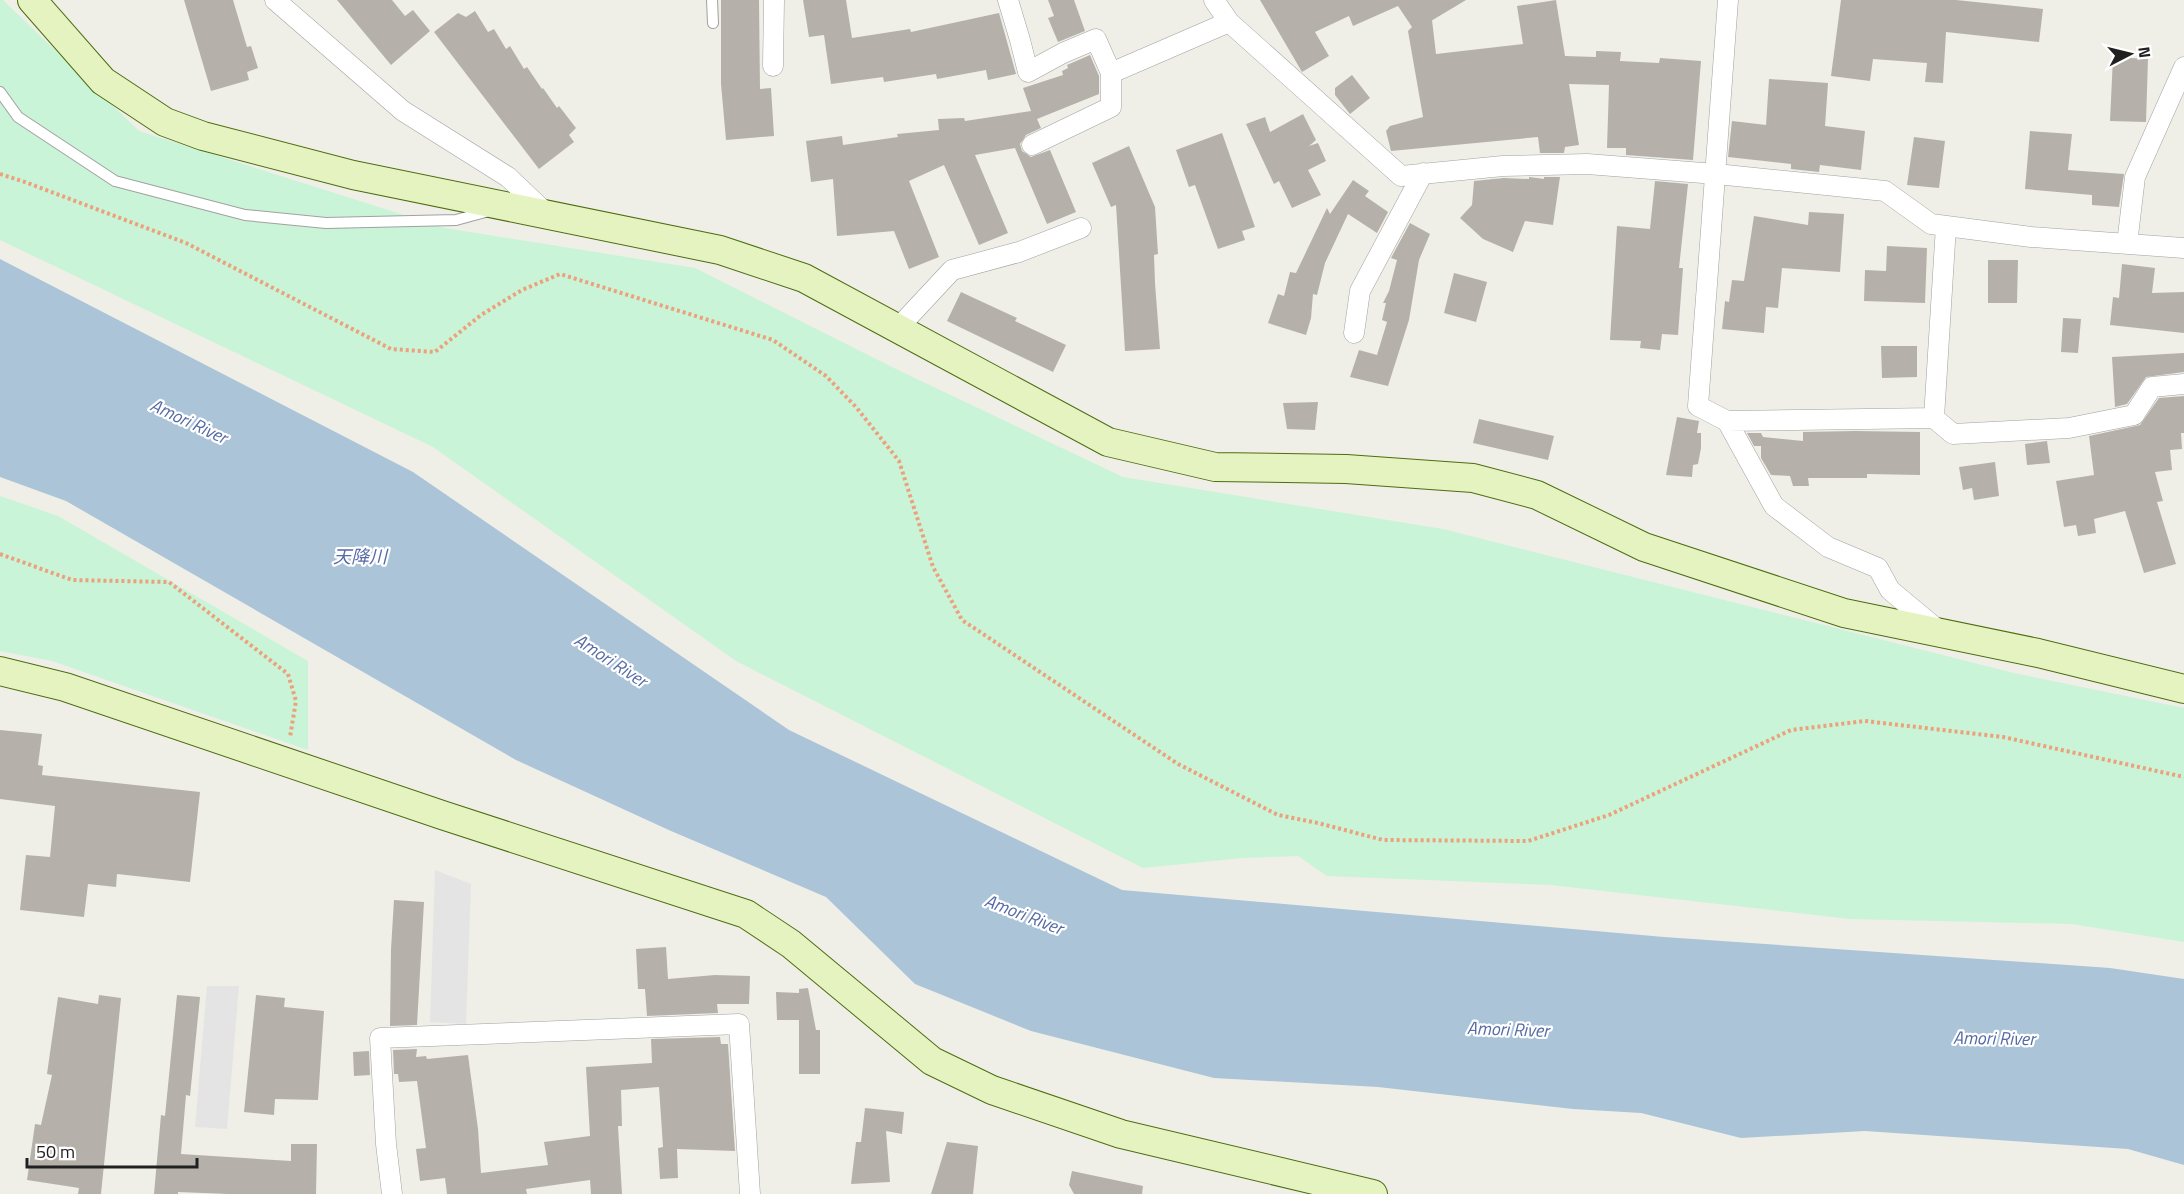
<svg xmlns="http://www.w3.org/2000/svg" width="2184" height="1194" font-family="'Titillium Web','Noto Sans JP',sans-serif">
	<rect width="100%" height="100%" fill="#efefe7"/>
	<!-- park -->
	<path fill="#c9f4d7" d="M0,0H3L139,131L445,228L695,268L902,372L1123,477L1443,529L2014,673L2184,708V942L2072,924L1850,919L1551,885L1327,876L1298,856L1243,858L1143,868L736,661L433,447L0,240Z
		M0,496L58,516L308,661V750L52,661L0,651Z"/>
	<!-- parking -->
	<path fill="#e4e4e4" d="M435,870L471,884L466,1024L430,1022Z
		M207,986H239L227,1129L195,1127Z"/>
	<!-- water -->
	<path fill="#acc4d8" d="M0,259L413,472L789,730L1122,890L1664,937L2110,968L2184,979V1165L2128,1149L1865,1131L1741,1138L1641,1113L1573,1109L1378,1087L1214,1078L1031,1031L915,984L826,897L671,831L516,760L66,501L0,477Z"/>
	<!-- building -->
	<path fill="#b5b1aa" d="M184,0H233L247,47L251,46L258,68L247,72L249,80L211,91Z
		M337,0H392L405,16L413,10L430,31L391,65Z
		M721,0H759L760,89L771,88L774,136L726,140L721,84Z
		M803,0H846L852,38L910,29L911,32L999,13L1016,74L988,80L986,70L937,79L936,74L884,82L883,77L831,84L824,35L809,37Z
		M1048,0H1074L1085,31L1058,42L1048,18L1054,16Z
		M1260,0H1466L1431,21L1432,20L1436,54L1523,44L1517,6L1556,0L1565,56L1596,57V51L1621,52L1620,61L1659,63L1660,58L1701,61L1693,160L1626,155V148H1607L1609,85L1569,84L1579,145L1565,147L1564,153H1540L1538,137L1391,151L1386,131L1390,126L1423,117L1408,31L1412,27L1398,6L1353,26L1349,16L1315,32L1329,56L1302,72Z
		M1841,0H1956L2043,9L2039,42L1946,32L1943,83L1925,82L1927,63L1873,59L1870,81L1831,76Z
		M475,11L488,32L494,29L506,49L510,46L524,69L527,67L542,89L543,88L557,108L559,106L576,128L569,135L574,142L539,169L434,32L458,13L466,17Z
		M1090,55L1099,76V94L1037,119L1041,128L1026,135L1020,144L1022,151L1031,157L1050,150L1076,212L1047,224L1015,148L975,155L1008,233L979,245L944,165L909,181L939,257L909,269L894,231L837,236L833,179L811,182L806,141L842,136L843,145L898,137L897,134L939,130L938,119L964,118L965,121L1031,111L1023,88L1063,75L1062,71L1068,68L1067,65Z
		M2113,57L2148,59L2146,122L2110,121Z
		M1352,75L1370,98L1350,114L1335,95V88Z
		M1769,79L1828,83L1825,126L1865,131L1861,170L1820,165L1819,172L1791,169V164L1728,157L1732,121L1766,125Z
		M1303,114L1316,140L1309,146L1318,143L1326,161L1308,170L1321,195L1292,208L1279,181L1274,184L1246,124L1265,117L1270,132Z
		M2030,131L2072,134L2068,170L2124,174L2119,207L2092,205V195L2025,189Z
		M1222,133L1255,227L1242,231L1245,240L1218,249L1195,185L1189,187L1176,150Z
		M1914,137L1945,141L1939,188L1907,185Z
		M1129,146L1155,207L1158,254L1154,255L1155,283L1160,349L1125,351L1116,205L1111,207L1092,163Z
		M1529,177L1544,179V177H1560L1553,225L1525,221L1513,252L1483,239L1460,218L1472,205L1474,181L1504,178L1529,179Z
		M1353,180L1369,191L1365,196L1388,212L1377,233L1348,214L1325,263L1317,295L1313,294L1311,318L1306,335L1268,323L1278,294L1284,296L1290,272L1296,273L1327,208L1330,214Z
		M1655,181L1688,184L1679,268H1683L1678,335L1662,334L1660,350L1640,348L1641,341L1610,340L1617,226L1650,229Z
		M1809,212L1844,214L1840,272L1782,268L1778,308L1766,307L1764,333L1722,329L1725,301L1729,302L1732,280L1744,281L1754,216L1808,225Z
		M1410,223L1430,234L1419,260L1409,320L1388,386L1350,377L1359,350L1377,355L1387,322L1382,320L1386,303H1383L1389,291L1397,260L1391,258Z
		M1887,246L1927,248L1925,303L1864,301L1865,270L1886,271Z
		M1988,260H2018L2017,303H1988Z
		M2122,264L2155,268L2152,293L2184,292V333L2110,325L2113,297L2119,298Z
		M1454,273L1487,282L1476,322L1444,313Z
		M961,292L1017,318L1015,321L1066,345L1053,372L947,321Z
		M2063,318L2081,319L2078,353L2061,352Z
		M1881,346H1917V377L1882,378Z
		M2184,353V372L2146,377L2127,404L2115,407L2112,357Z
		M2184,396V433H2181L2182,449L2170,450L2172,470L2155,472L2163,501L2157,502L2176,564L2144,573L2125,511L2094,519L2096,533L2078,536L2076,525L2064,527L2056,481L2094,475L2089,436L2140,425L2159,398Z
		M1318,402L1315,430L1287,429L1283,403Z
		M1677,417L1699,421L1697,433H1701V448L1698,464L1693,465L1692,477L1666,475Z
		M1479,419L1554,436L1548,460L1473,443Z
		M1855,431L1920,432V475L1867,474V478H1808L1809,486H1793L1790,476L1771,475L1761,458V446H1754L1747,433H1761L1763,437L1803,441V432Z
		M2047,441L2050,463L2027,465L2025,444Z
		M1995,462L1999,496L1974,500L1972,488L1963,490L1959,467Z
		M0,730L42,734L38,765L43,766L42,775L200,792L190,882L117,874L116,887L88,884L84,917L20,910L26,855L50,857L55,806L0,799Z
		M394,900L424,902L417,1025L390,1026L391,949Z
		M666,947L668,979L715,975L750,976L749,1004H717L718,1013L647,1016L645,989H638L636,949Z
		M808,988L816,1030H820V1074H799V1020H777L776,992L799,993V989Z
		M99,995L121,998L101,1194H78L79,1188L27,1180L35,1124L41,1125L52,1075L47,1074L58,997L98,1004Z
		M177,995L200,997L190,1096L186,1095L181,1154L291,1161V1144H317L316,1194H228L178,1192V1194H154L161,1115L165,1116Z
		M256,995L285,998L284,1007L324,1011L318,1100L275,1099L274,1115L244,1112Z
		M720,1037L721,1044H728L735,1151L677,1149L678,1178L660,1179L658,1148L663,1147L659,1087L621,1090L622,1126H618L622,1194H591L590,1180L526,1189L527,1194H447L445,1178L420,1181L416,1149L426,1148L417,1081L399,1082L398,1074H394L393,1050L417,1049L416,1057L426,1056L427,1059L468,1055L478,1129L481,1173L548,1165L544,1142L590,1136L586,1067L652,1063L651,1039Z
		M369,1051L370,1075L354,1076L353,1052Z
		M865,1108L904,1112L902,1134L886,1131L890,1182L851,1184L856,1142H861Z
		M947,1142L978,1146L973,1194H931Z
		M1072,1171L1143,1186L1142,1194H1074L1069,1185Z"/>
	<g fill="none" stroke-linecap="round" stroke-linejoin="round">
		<!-- lane casing -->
		<g stroke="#a1a1a1" stroke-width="12">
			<path id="lane" d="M712,0L713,23
				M0,92L18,117L115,181L245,215L326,223L456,220L489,211"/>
		</g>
		<!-- street casing -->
		<g stroke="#a1a1a1" stroke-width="21">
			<path id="street" d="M275,0L403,111L508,177L547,214
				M1008,0L1020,40L1028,72L1063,53L1096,39L1111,73L1229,22
				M1214,0L1229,22L1401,176L1503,166L1587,164L1716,174L1885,191L1931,224L2031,237L2184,248
				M1728,0L1698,406L1727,421L1934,418L1946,226
				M773,66L774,0
				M1032,145L1111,107V73
				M2127,244L2135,177L2184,67
				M898,328L952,270L1019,252L1081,228
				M1354,333L1360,291L1423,173
				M1934,418L1953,434L2069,428L2134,415L2152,387L2184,384
				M1727,421L1774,506L1828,547L1878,568L1890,590L1938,630
				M392,1194L386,1144L380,1038L739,1024L750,1194"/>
		</g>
		<!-- secondary casing -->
		<g stroke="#4e6d10" stroke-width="30">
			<path id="secondary" d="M32,0L103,81L165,122L203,136L353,175L720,250L804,278L1108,442L1215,467L1346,469L1473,478L1537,495L1644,547L1844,613L2038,653L2184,689
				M0,671L65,687L442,815L746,914L791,944L932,1061L992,1090L1121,1134L1373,1194"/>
		</g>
		<!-- path -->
		<path stroke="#eca17c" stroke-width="4" stroke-dasharray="3 3" stroke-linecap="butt" d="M0,174L25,182L186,243L391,349L435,352L481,315L522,290L560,274L773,340L826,376L856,407L899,461L933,567L962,620L1178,764L1278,815L1318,823L1383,840L1528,841L1609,815L1791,730L1865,721L2003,737L2184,777
			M0,554L72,580L169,582L288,674L296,701L290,737"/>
		<!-- lane -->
		<use href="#lane" stroke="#fff" stroke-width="10"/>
		<!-- street -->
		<use href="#street" stroke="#fff" stroke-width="20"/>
		<!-- secondary -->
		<use href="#secondary" stroke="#e5f3c1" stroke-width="28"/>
	</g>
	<g text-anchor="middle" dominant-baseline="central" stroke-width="4.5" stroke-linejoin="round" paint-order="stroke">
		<!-- water labels -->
		<g font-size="18" font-style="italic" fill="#556ba6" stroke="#fff">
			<text transform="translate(189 421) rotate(25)">Amori River</text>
			<text x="360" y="556">天降川</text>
			<text transform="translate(611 660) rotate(33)">Amori River</text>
			<text transform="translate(1024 914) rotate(21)">Amori River</text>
			<text transform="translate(1508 1029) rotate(2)">Amori River</text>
			<text transform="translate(1994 1038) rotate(1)">Amori River</text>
		</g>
	</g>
	<!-- north arrow -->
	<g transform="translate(2130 54) rotate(83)" stroke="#ffffff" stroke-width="4.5" paint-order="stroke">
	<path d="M0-4.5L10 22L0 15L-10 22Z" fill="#202020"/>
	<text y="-9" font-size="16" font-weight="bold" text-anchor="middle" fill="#202020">N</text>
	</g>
	<!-- scale -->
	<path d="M27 1158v9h170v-9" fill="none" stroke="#202020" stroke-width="3"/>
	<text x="36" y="1158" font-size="18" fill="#202020" stroke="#ffffff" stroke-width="4.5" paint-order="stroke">50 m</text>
</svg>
